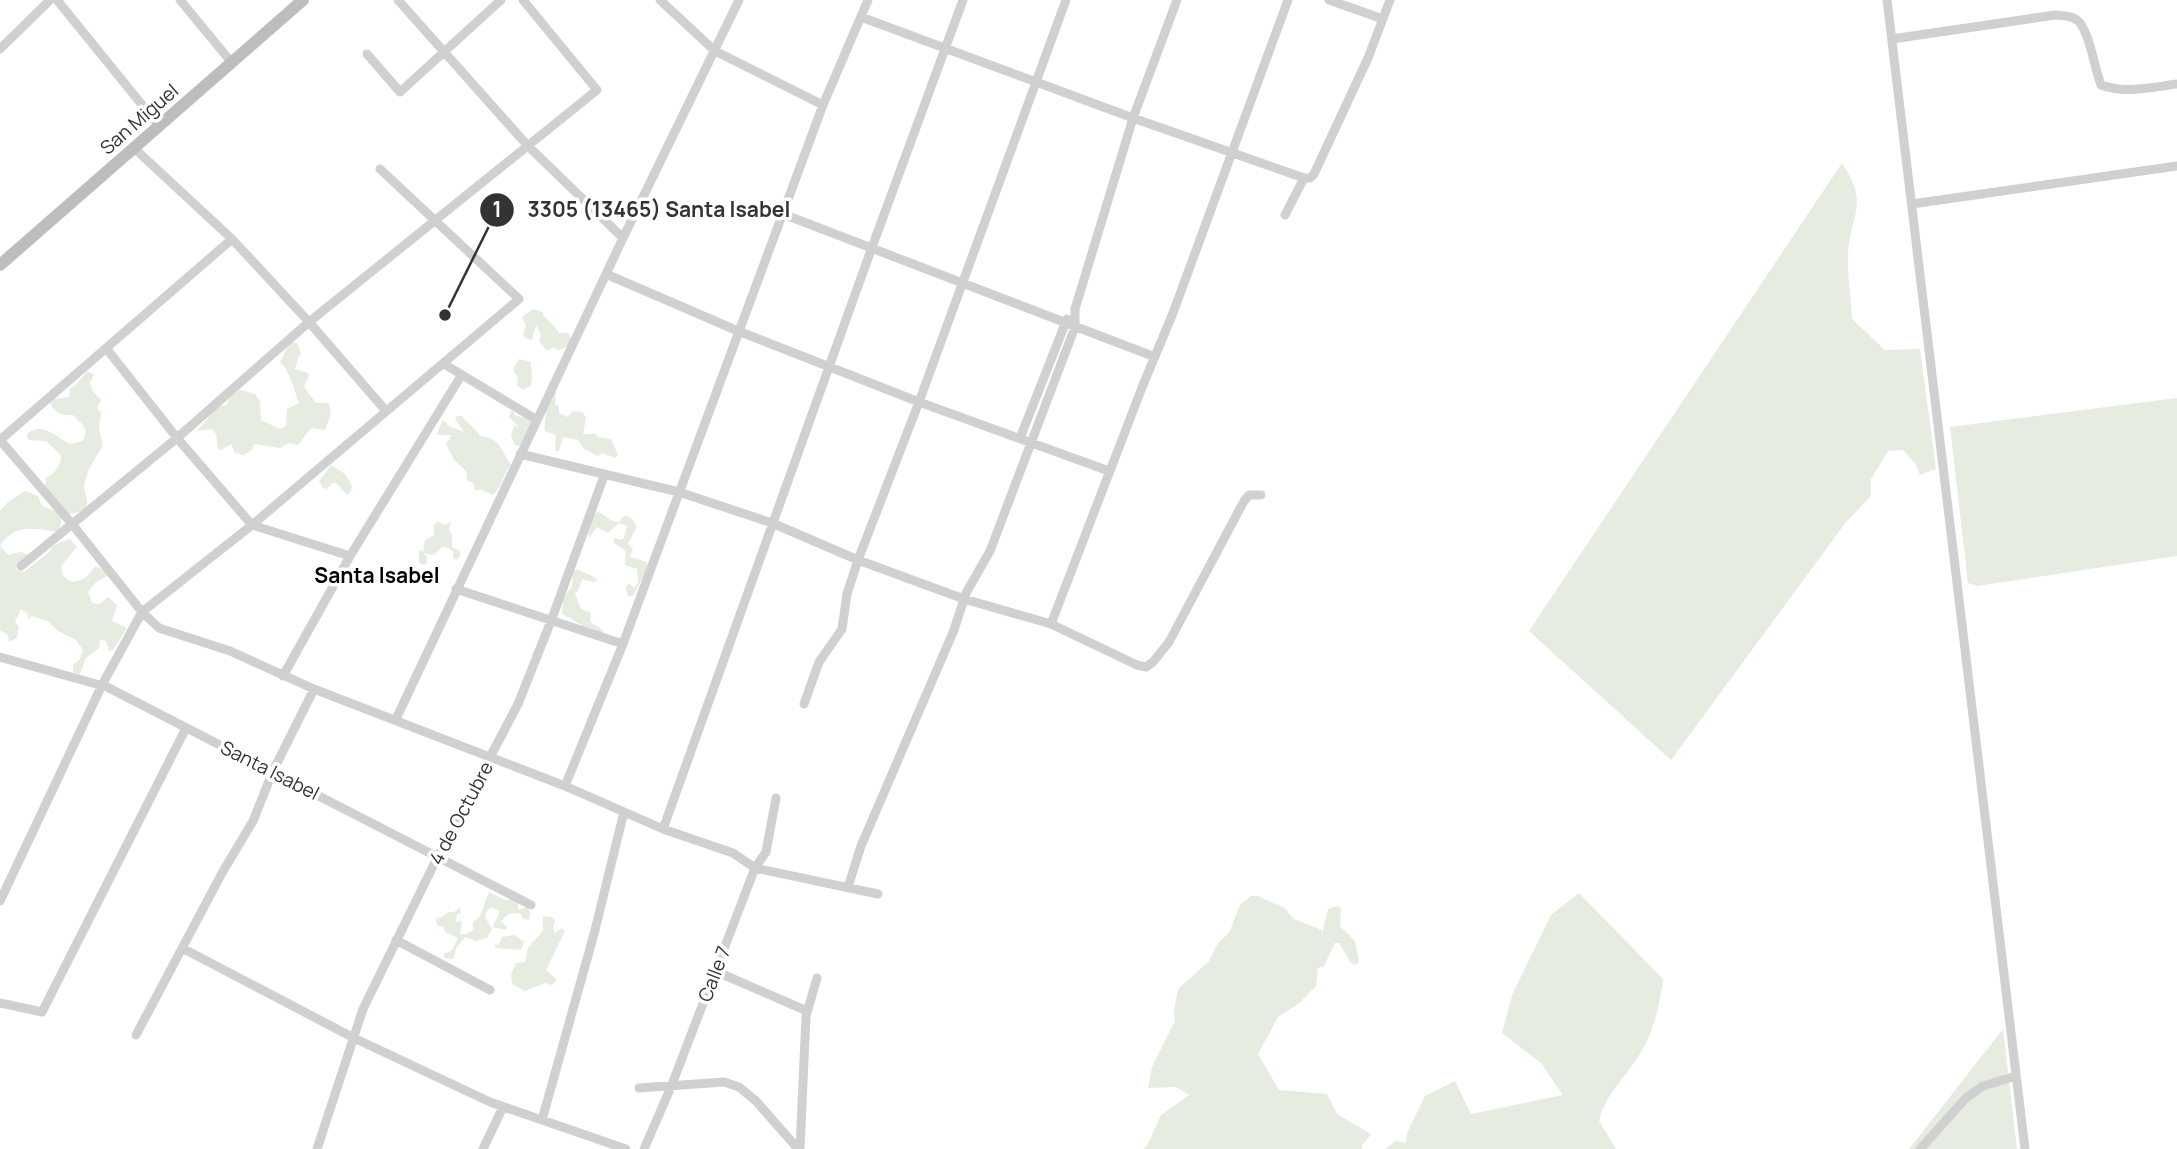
<svg xmlns="http://www.w3.org/2000/svg" width="2177" height="1149" font-family="Manrope,sans-serif">
	<rect width="100%" height="100%" fill="#fff"/>
	<!-- green -->
	<path fill="#e6ecdf" d="M1842,163C1869,204 1852,211 1848,252C1847,274 1851,297 1852,319L1885,350L1920,349L1936,469L1920,475L1916,464L1903,450L1888,451L1871,479V496L1846,522L1671,760L1529,631Z
		M533,309L542,312C546,321 554,324 559,333H569L571,340L568,346L559,350L552,347L551,349L546,350L539,341L541,334L536,325L532,340L525,338L523,334L526,325L522,317Z
		M293,342L298,344L301,354L298,358L295,369L308,373L309,376L304,387L316,403H328C334,414 328,420 325,430L311,428L298,445L289,443L280,448L254,444L251,451L243,455L235,453L231,444L221,450L218,449L216,434L212,429L197,431L218,406L226,405L230,397L240,390L255,394L260,402L261,420L280,429L286,426L287,409L299,403C294,390 290,371 280,362L287,348Z
		M519,359L531,362L532,381L530,386L523,390L517,385L518,377L513,370Z
		M87,371L94,374L90,383L92,390L101,400L97,408L101,413L99,428L103,445C97,456 88,468 85,481C80,496 101,509 69,514L45,489L46,477C54,476 62,463 61,455L46,441L28,440L27,434C43,421 55,437 70,444L83,441L86,431L83,425L73,415C64,416 54,413 50,403L54,399L69,397L70,388L76,385Z
		M552,390L556,391L555,404L559,407V413L567,417L573,411L582,412L586,417L583,434H596L597,437L611,439L618,455L615,458L602,453L598,456L584,449L578,440L563,437L559,451H555L556,435L545,431C543,421 549,413 545,403Z
		M2177,398V556L1977,586L1968,583L1950,427Z
		M512,410L516,416L528,418L532,423L523,446L515,445L511,435L514,426L519,427L509,417Z
		M457,416H462C467,424 474,426 480,436C500,437 501,451 511,465C502,474 504,485 493,495L482,490H475L473,483L467,480L466,471L454,460L446,444L452,435H436L443,420L449,426L464,432L455,419Z
		M331,465L345,474L352,486L350,493L347,495L336,483H332L327,489L323,488L319,481Z
		M25,491L38,496L42,506L58,512L62,518L59,532C36,529 15,522 0,546L8,555L21,552L29,555L28,558L17,563L16,569L24,572L48,553L54,545L70,539L77,547L61,566C63,590 87,583 95,566L105,570L107,576L95,583L88,592L92,603L100,604L108,597L117,605L112,621L127,628L113,650L109,651L106,641L100,640L99,648L86,658L80,674L73,672V665L80,659L83,650L75,639L58,631L48,621L32,616L28,619L27,613L21,609L15,622L19,627L17,638L9,642L8,635L0,630V511L8,502Z
		M598,512C607,515 609,522 619,522L624,516L630,517L637,526L628,544L633,549L630,557L647,562L648,567L633,596H628L626,588L628,583L634,588L638,583L637,569L625,565L626,551L614,543V538L621,540L624,537L627,526L619,523L608,533L597,527L589,538L588,531L595,513Z
		M438,521L444,525L451,522L449,529L452,535V547L460,551V557L456,560L453,558V551L443,546L434,555L423,553L427,557V563L424,565L419,563V551L421,550L423,552L425,540L434,535V525Z
		M577,569L596,578L597,581L593,582L582,579L578,591L575,593L581,609L591,613L590,622L603,630L601,633C587,631 574,620 562,614L563,599L572,586L573,572Z
		M489,892L505,900L513,899L518,903V910L527,907L530,912L529,920L523,919L520,913L509,914L501,921L507,927L505,930L493,927L500,911L491,907L487,911L485,917L492,929L487,938L476,941L465,937L457,947L453,959L444,958V954L452,950L458,938L445,932L444,927L437,925L436,918L442,917L448,912H454L460,907L461,913L457,914L456,922L462,921L460,934H466L473,930V922L480,916Z
		M1579,893L1663,979C1660,1003 1655,1026 1644,1047C1630,1073 1606,1092 1599,1121L1616,1149H1385L1396,1141L1406,1143L1407,1133L1425,1096L1455,1081L1471,1114L1563,1095L1541,1063L1502,1033L1512,995L1551,915Z
		M1251,896H1258L1284,908L1294,919L1322,930L1321,938L1328,909L1337,906L1341,908L1340,926L1355,941L1359,962L1355,965L1352,964L1339,943H1335L1324,966L1318,968L1316,986L1298,1004L1278,1017L1258,1054L1279,1090L1327,1094L1337,1114L1371,1134L1362,1146V1149H1143L1147,1146L1161,1115L1189,1095L1176,1087L1148,1088L1152,1067L1175,1021L1174,1010L1178,989L1209,961L1218,943L1229,933L1240,905Z
		M543,916L552,917L555,921L553,928L555,933L562,928L565,931L546,970L557,980L552,985L545,983L525,991L512,984L511,975L516,963L525,962L528,948L543,931Z
		M515,935L524,942L521,950L496,948L494,944L499,945L502,937Z
		M2003,1029L2017,1149H1909Z"/>
	<g fill="none" stroke-linecap="round" stroke-linejoin="round">
		<!-- street -->
		<path stroke="#d0d0d0" stroke-width="9" d="M57,0L160,127
			M180,0L232,63
			M398,0L527,145L623,238
			M660,0L715,51L823,105
			M1329,0L1383,19
			M1887,0L2025,1149
			M861,17L1133,118L1177,0
			M1892,39L2055,15C2062,16 2071,15 2077,20C2089,29 2095,70 2101,85C2125,94 2153,87 2177,84
			M0,49L50,0
			M367,54L400,92L501,0
			M135,149L232,239L309,322L386,411
			M1912,204L2177,166
			M783,214L1155,357
			M1285,215L1304,178H1310L1314,174L1368,58L1390,0
			M606,274L738,331L919,402L1109,471
			M106,348L177,438L252,525L350,556
			M444,364L537,420
			M1020,438L1067,319
			M0,440L72,524L142,612L159,628L230,651L314,689L565,786L663,829L733,853L755,868L878,894
			M0,440L232,239
			M520,454L679,492L772,523L858,560L964,599L1051,624L1137,665L1146,667L1153,662L1169,642L1244,501L1249,495H1261
			M21,566L177,438L309,322L597,90L523,0
			M456,589L623,644
			M1051,624L1143,385L1173,313L1288,0
			M0,657L107,687L531,905
			M283,676L350,556L461,376
			M804,704L819,662L842,629L847,594L858,560L919,402L1066,0
			M396,719L623,238L739,0
			M565,786L623,644L823,105L868,0
			M663,829L871,250L963,0
			M848,887L861,846L954,630L966,593L990,551L1075,327V309L1133,118L1304,178
			M0,901L102,685L142,612L252,525L519,299L380,169
			M396,940L490,990
			M182,948L354,1038L490,1102L626,1149
			M715,971L807,1011
			M0,1003L42,1012L186,728
			M136,1035L222,873L253,821L273,771L314,689
			M639,1088L724,1082L739,1087L756,1101L798,1149
			M542,1120L594,934L624,812
			M317,1149L363,1009L437,858L518,704L551,621L604,476
			M483,1149L503,1107
			M644,1149L671,1087L755,868L766,852L776,798
			M800,1149L806,1016L817,978
			M1920,1149L1966,1098L1983,1086L2016,1076"/>
		<!-- secondary -->
		<path stroke="#bdbdbd" stroke-width="12" d="M0,265L303,0"/>
	</g>
	<g text-anchor="middle" dominant-baseline="central" stroke-width="7" stroke-linejoin="round" paint-order="stroke">
		<!-- street labels -->
		<g font-size="19" fill="#333" stroke="#fff">
			<text transform="translate(139 119) rotate(-41)">San Miguel</text>
			<text transform="translate(270 770) rotate(27)">Santa Isabel</text>
			<text transform="translate(461 813) rotate(-62)">4 de Octubre</text>
			<text transform="translate(714 974) rotate(-69)">Calle 7</text>
		</g>
		<!-- neighbourhood labels -->
		<g font-size="21" font-weight="bold" fill="#000" stroke="#fff">
			<text x="377" y="575">Santa Isabel</text>
		</g>
	</g>
	<!-- callouts -->
	<path fill="none" stroke="#333" stroke-width="2.5" d="M445 315L497 210"/>
	<g fill="#333" stroke="#fff" stroke-width="2.5">
		<circle cx="445" cy="315" r="7"/>
		<circle cx="497" cy="210" r="18"/>
	</g>
	<g font-size="21" text-anchor="middle" font-weight="bold" fill="#fff">
		<text x="497" y="217">1</text>
	</g>
	<g font-size="21" text-anchor="middle" font-weight="bold" fill="#333" stroke="#fff" stroke-width="7" stroke-linejoin="round" paint-order="stroke">
		<text x="659" y="217">3305 (13465) Santa Isabel</text>
	</g>
</svg>
